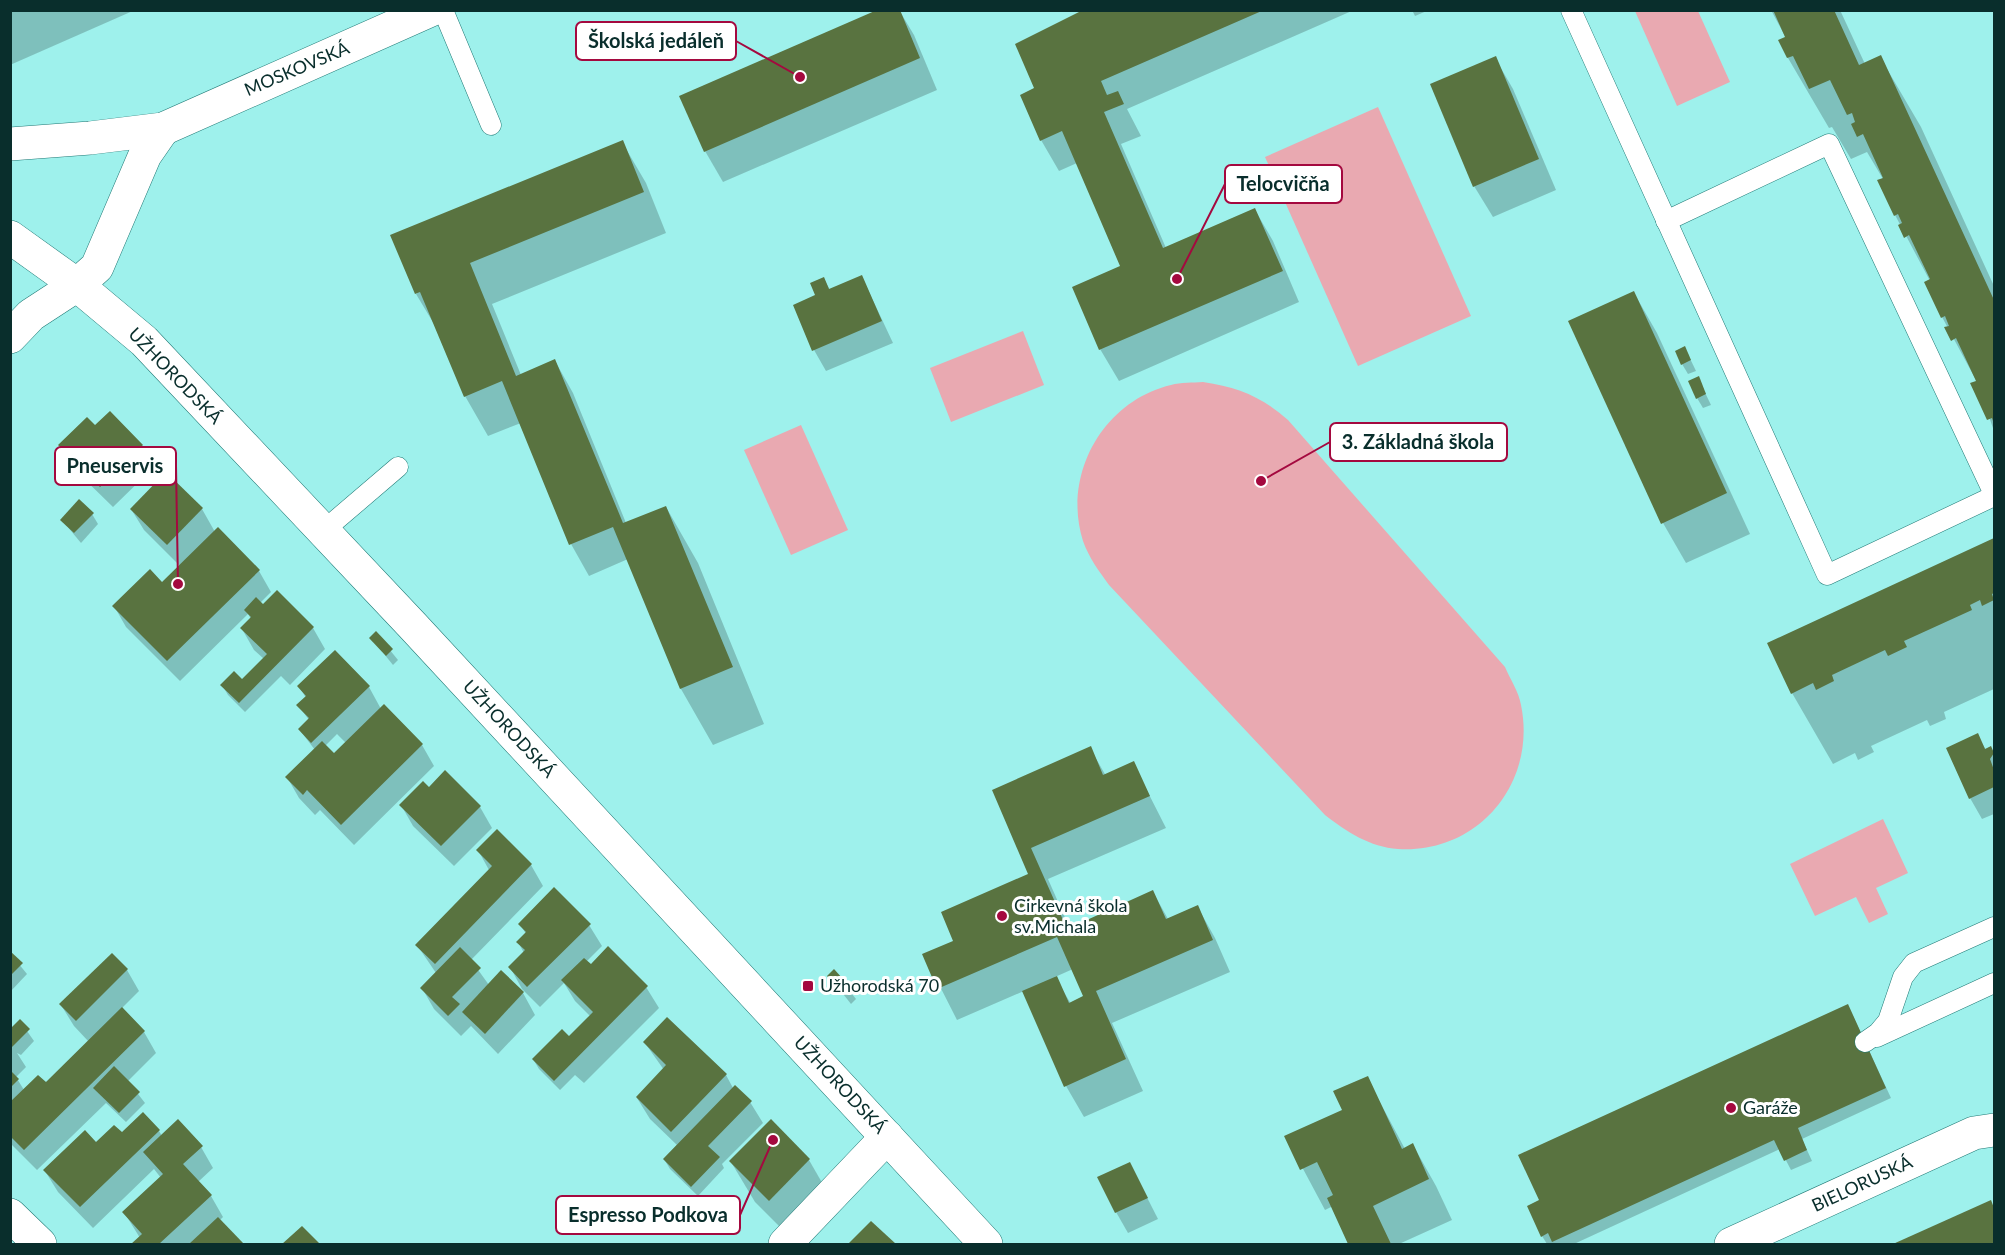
<svg xmlns="http://www.w3.org/2000/svg" width="2005" height="1255" font-family="Lato,sans-serif">
  <style>
    .green { fill: #e9a9b1 }
    .shadow { fill: #0003; fill-rule: evenodd }
    .building { fill: #597340 }
    .lines { fill: none; stroke-linecap: round; stroke-linejoin: round }
    .lane-casing { stroke: #207a76; stroke-width: 21 }
    .street-casing { stroke: #207a76; stroke-width: 34 }
    .lane { stroke: #fff; stroke-width: 20 }
    .street { stroke: #fff; stroke-width: 33 }
    .poi-dot { fill: #a4093f; stroke: #fff; stroke-width: 2 }
    .labels { text-anchor: middle; stroke-width: 6; stroke-linejoin: round; paint-order: stroke }
    .street-label { font-size: 18px; fill: #092e2c; stroke: #fff }
    .poi-label { font-size: 18px; fill: #092e2c; stroke: #fff; text-anchor: start }
    .leader { fill: none; stroke: #a4093f; stroke-width: 2 }
    .callout-dot { fill: #a4093f; stroke: #fff; stroke-width: 2 }
    .callout { fill: #fff; stroke: #a4093f; stroke-width: 2 }
    .callout-label { font-size: 20px; text-anchor: middle; font-weight: bold; fill: #092e2c }
  </style>
  <rect width="100%" height="100%" fill="#9ef1ec"/>
  <g class="green">
    <polygon points="1635,11 1698,11 1730,82 1677,106"/>
    <polygon points="1378,107 1471,316 1358,366 1265,157"/>
    <polygon points="1023,331 1044,385 951,422 930,368"/>
    <path d="M 1203,382 C 1238,387 1262,397 1288,420 L 1505,667 C 1510,679 1519,692 1521,705 C 1537,782 1479,854 1398,849 C 1370,847 1347,832 1325,815 L 1109,585 C 1099,571 1089,558 1083,541 C 1062,475 1103,401 1171,385 C 1181,382 1193,383 1203,382 Z"/>
    <polygon points="801,425 848,530 791,555 744,450"/>
    <polygon points="1883,819 1908,873 1876,888 1888,914 1869,923 1856,897 1815,916 1790,864"/>
  </g>
  <g class="shadow">
    <polygon points="10,10 135,10 10,65"/>
    <polygon points="899,10 914,35 937,90 723,182 705,151"/>
    <polygon points="1087,10 1354,10 1127,109 1141,136 1121,144 1166,248 1255,210 1273,241 1299,302 1119,381 1100,349 1074,288 1122,267 1077,163 1059,171 1041,140 1036,89"/>
    <polygon points="1412,10 1429,10 1415,16"/>
    <polygon points="1771,10 1840,10 1865,64 1880,57 1921,127 1994,286 1994,431 1977,382 1942,317 1930,281 1895,215 1883,179 1867,152 1851,159 1832,127 1829,128 1788,58 1780,41 1786,38"/>
    <polygon points="1495,58 1513,89 1556,190 1493,217 1474,186"/>
    <polygon points="622,142 646,183 666,233 492,304 521,375 555,361 573,393 626,523 666,507 698,563 764,724 713,745 681,689 628,559 589,576 571,544 521,423 488,436 465,396 440,334 416,294"/>
    <polygon points="862,277 893,343 826,371 814,350 817,296 824,279 830,290"/>
    <polygon points="1634,293 1657,333 1750,534 1686,563 1663,523"/>
    <polygon points="1685,348 1696,371 1688,374 1682,364"/>
    <polygon points="1698,378 1711,405 1703,408 1697,398"/>
    <polygon points="110,413 142,446 154,467 113,507 72,467 60,445 95,427"/>
    <polygon points="131,509 202,509 215,532 218,529 259,571 271,592 260,603 313,628 325,649 290,685 281,676 245,712 228,695 222,685 242,681 264,659 254,650 242,629 251,619 248,614 180,681 126,627 114,606 162,584 180,566 144,530"/>
    <polygon points="92,514 98,524 81,543 62,520"/>
    <polygon points="1994,539 1994,689 1944,712 1946,719 1930,726 1927,720 1871,746 1874,752 1858,760 1855,753 1833,764 1792,693 1769,643"/>
    <polygon points="376,633 398,660 393,665 371,638"/>
    <path d="M 335,652 L 369,687 L 381,709 L 422,745 L 434,766 L 354,845 L 320,810 L 315,815 L 299,798 L 287,777 L 315,750 L 299,729 L 309,720 L 298,705 L 306,698 L 299,686 ZM 337,734 L 346,743 L 334,755 L 325,746 Z"/>
    <polygon points="1977,735 1986,750 1991,748 1994,755 1994,814 1982,819 1970,798"/>
    <path d="M 1090,748 L 1106,776 L 1133,763 L 1166,828 L 1048,879 L 1070,929 L 1153,892 L 1168,919 L 1197,906 L 1215,938 L 1230,972 L 1112,1023 L 1143,1091 L 1084,1117 L 1066,1086 L 1024,991 L 957,1020 L 924,955 L 955,941 L 1030,874 L 994,791 ZM 1073,969 L 1085,997 L 1071,1004 L 1055,977 Z"/>
    <polygon points="429,789 480,807 492,828 454,866 413,826 401,805"/>
    <polygon points="497,831 531,865 543,886 471,960 489,985 501,973 523,993 535,1015 498,1054 471,1026 461,1036 434,1009 422,988 436,973 417,945 489,870 478,850"/>
    <polygon points="520,924 589,925 602,946 586,962 591,966 646,987 659,1008 584,1083 575,1075 560,1090 539,1069 533,1059 569,1038 591,1017 575,1001 564,983 540,1007 522,989 510,967 524,953 518,942 526,934"/>
    <polygon points="10,953 27,974 10,992"/>
    <polygon points="112,955 127,970 139,991 121,1009 144,1032 156,1053 128,1081 145,1103 126,1122 106,1103 37,1170 10,1143 10,1031 20,1021 34,1041 21,1055 17,1053 26,1067 16,1077 24,1090 46,1085 89,1042 74,1026 61,1005"/>
    <polygon points="834,971 856,999 851,1004 829,976"/>
    <polygon points="1853,1016 1891,1098 1802,1139 1812,1161 1791,1170 1780,1149 1574,1244 1547,1244 1542,1236"/>
    <polygon points="667,1019 726,1075 733,1088 750,1102 763,1123 722,1164 724,1168 698,1196 670,1169 664,1159 677,1145 650,1119 637,1098 664,1070 645,1043"/>
    <polygon points="1367,1078 1405,1149 1413,1145 1436,1186 1452,1220 1399,1244 1350,1244 1333,1206 1325,1210 1286,1137 1344,1111"/>
    <polygon points="159,1131 162,1136 201,1147 213,1168 198,1182 211,1196 223,1217 219,1221 242,1244 133,1244 140,1238 124,1212 161,1178 154,1169 93,1228 58,1192 45,1171 96,1144 122,1135"/>
    <polygon points="809,1160 832,1200 793,1240 755,1202 731,1162"/>
    <polygon points="1130,1164 1158,1219 1128,1233 1116,1212"/>
    <polygon points="1990,1202 1994,1210 1994,1244 1897,1244"/>
    <polygon points="872,1223 893,1244 850,1244"/>
  </g>
  <g class="building">
    <polygon points="877,10 900,10 920,58 704,152 679,96"/>
    <polygon points="1083,10 1264,10 1101,81 1107,95 1118,91 1124,104 1104,112 1163,248 1255,208 1283,271 1099,350 1072,287 1120,266 1062,131 1040,141 1020,95 1034,88 1015,44"/>
    <polygon points="1773,10 1834,10 1859,65 1881,55 1994,300 1994,424 1992,418 1987,420 1970,383 1976,381 1956,338 1951,341 1944,327 1949,326 1945,316 1941,318 1924,282 1930,279 1909,235 1904,238 1898,225 1902,223 1898,214 1894,216 1877,180 1883,178 1863,134 1857,137 1851,124 1855,122 1852,113 1847,115 1830,80 1809,89 1793,56 1787,58 1778,40 1785,37"/>
    <polygon points="1496,56 1539,159 1473,187 1430,84"/>
    <polygon points="623,140 644,192 470,263 516,376 555,359 623,523 666,506 733,667 680,689 613,527 569,545 502,381 464,397 420,292 415,294 390,235"/>
    <polygon points="862,275 882,321 812,351 793,305 815,295 810,283 824,277 829,289"/>
    <polygon points="1634,291 1727,493 1661,524 1568,321"/>
    <polygon points="1685,346 1691,360 1681,365 1675,351"/>
    <polygon points="1699,376 1706,394 1696,399 1688,381"/>
    <polygon points="110,411 143,445 100,487 58,445 87,417 95,425"/>
    <polygon points="166,472 203,508 167,545 130,509"/>
    <polygon points="79,499 94,513 74,533 60,520"/>
    <polygon points="218,527 260,570 167,661 112,606 150,569 162,582"/>
    <polygon points="1994,538 1994,593 1992,594 1994,600 1982,606 1980,600 1970,605 1972,610 1904,641 1907,647 1888,656 1885,650 1832,675 1834,681 1816,690 1813,683 1791,694 1767,643"/>
    <polygon points="277,590 314,627 239,703 220,685 234,671 242,679 267,654 240,628 251,617 244,610 256,597 263,604"/>
    <polygon points="376,631 393,649 386,656 369,638"/>
    <polygon points="335,650 370,686 311,743 298,729 309,718 296,705 306,696 297,686"/>
    <polygon points="384,704 423,744 341,825 307,790 303,795 285,777 322,741 334,753"/>
    <polygon points="1978,733 1985,749 1991,746 1994,753 1990,759 1994,770 1994,787 1969,799 1946,748"/>
    <polygon points="1091,746 1103,775 1134,761 1150,796 1031,848 1067,929 1153,890 1166,919 1198,905 1213,940 1096,991 1126,1059 1064,1087 1022,991 1057,976 1069,1003 1083,996 1057,937 937,989 922,954 953,941 941,912 1028,874 992,790"/>
    <polygon points="445,770 481,806 441,846 399,805 423,781 429,787"/>
    <polygon points="497,829 532,864 435,964 415,945 492,866 476,850"/>
    <polygon points="554,887 591,924 527,987 508,967 525,950 516,942 526,932 518,924"/>
    <polygon points="608,946 648,986 554,1081 532,1059 562,1029 569,1036 593,1012 561,980 584,958 591,964"/>
    <polygon points="460,947 481,968 452,997 460,1004 448,1016 420,988"/>
    <polygon points="10,951 23,963 10,976"/>
    <polygon points="112,953 128,969 76,1021 59,1004"/>
    <polygon points="834,969 851,988 844,995 827,976"/>
    <polygon points="501,970 524,992 485,1034 462,1012"/>
    <polygon points="1848,1004 1886,1088 1798,1128 1807,1150 1784,1161 1774,1140 1552,1242 1548,1233 1541,1237 1527,1206 1539,1200 1518,1155"/>
    <polygon points="122,1007 145,1031 24,1150 10,1136 10,1102 38,1075 46,1082"/>
    <polygon points="667,1017 727,1074 671,1132 636,1097 666,1065 643,1042"/>
    <polygon points="20,1019 30,1029 10,1049 10,1029"/>
    <polygon points="114,1066 140,1092 119,1113 93,1088"/>
    <polygon points="10,1070 19,1079 10,1088"/>
    <polygon points="1368,1076 1402,1149 1413,1143 1429,1179 1373,1206 1391,1244 1348,1244 1327,1198 1333,1195 1317,1162 1300,1170 1284,1136 1342,1110 1333,1091"/>
    <polygon points="735,1085 752,1101 708,1146 720,1157 691,1187 663,1159"/>
    <polygon points="143,1112 160,1130 80,1207 43,1170 85,1130 96,1142 114,1125 122,1132"/>
    <polygon points="178,1119 203,1146 183,1164 212,1195 159,1244 131,1244 142,1234 122,1212 163,1174 143,1152"/>
    <polygon points="771,1119 810,1159 769,1201 729,1161"/>
    <polygon points="1130,1162 1148,1198 1115,1213 1097,1177"/>
    <polygon points="1991,1200 1994,1208 1994,1244 1893,1244"/>
    <polygon points="218,1217 244,1244 189,1244"/>
    <polygon points="871,1221 896,1244 848,1244"/>
    <polygon points="302,1226 320,1244 282,1244"/>
  </g>
  <g class="lines">
    <g class="lane-casing">
      <g id="lane">
        <polyline points="443,10 491,125"/>
        <polyline points="1571,10 1827,575 1994,496"/>
        <polyline points="1666,221 1829,144 1994,494"/>
        <polyline points="322,532 398,467"/>
        <polyline points="1877,1037 1994,983"/>
        <polyline points="1865,1042 1878,1033 1888,1021 1903,977 1914,963 1994,927"/>
      </g>
    </g>
    <g class="street-casing">
      <g id="street">
        <polyline points="10,144 90,138 163,129 431,10"/>
        <polyline points="10,237 77,285 144,341 412,625 986,1244"/>
        <polyline points="10,337 31,315 77,285 97,267 145,155 163,129"/>
        <polyline points="10,1215 40,1244"/>
        <polyline points="785,1244 887,1137"/>
        <polyline points="1731,1244 1974,1133 1994,1130"/>
      </g>
    </g>
    <use href="#lane" class="lane"/>
    <use href="#street" class="street"/>
  </g>
  <g class="poi-dot">
    <circle cx="1002" cy="916" r="6"/>
    <rect x="802" y="980" width="12" height="12" rx="3"/>
    <circle cx="1731" cy="1108" r="6"/>
  </g>
  <g class="labels">
    <g class="street-label">
      <text transform="translate(297 69) rotate(-23)" y="6">MOSKOVSKÁ</text>
      <text transform="translate(175 376) rotate(46)" y="6">UŽHORODSKÁ</text>
      <text transform="translate(509 729) rotate(47)" y="6">UŽHORODSKÁ</text>
      <text transform="translate(840 1085) rotate(47)" y="6">UŽHORODSKÁ</text>
      <text transform="translate(1862 1184) rotate(-25)" y="6">BIELORUSKÁ</text>
    </g>
    <g class="poi-label">
      <text x="1014" y="912">Cirkevná škola<tspan x="1014" dy="21">sv.Michala</tspan></text>
      <text x="820" y="992">Užhorodská 70</text>
      <text x="1743" y="1114">Garáže</text>
    </g>
  </g>
  <path class="leader" d="M800 77L736 41M1177 279L1225 184M1261 481L1330 442M178 584L176 466M773 1140L740 1215"/>
  <g class="callout-dot">
    <circle cx="800" cy="77" r="6"/>
    <circle cx="1177" cy="279" r="6"/>
    <circle cx="1261" cy="481" r="6"/>
    <circle cx="178" cy="584" r="6"/>
    <circle cx="773" cy="1140" r="6"/>
  </g>
  <g class="callout">
    <rect x="576" y="22" width="160" height="38" rx="6"/>
    <rect x="1225" y="165" width="117" height="38" rx="6"/>
    <rect x="1330" y="423" width="177" height="38" rx="6"/>
    <rect x="55" y="447" width="121" height="38" rx="6"/>
    <rect x="556" y="1196" width="184" height="38" rx="6"/>
  </g>
  <g class="callout-label">
    <text x="656" y="48">Školská jedáleň</text>
    <text x="1283" y="191">Telocvičňa</text>
    <text x="1418" y="449">3. Základná škola</text>
    <text x="115" y="473">Pneuservis</text>
    <text x="648" y="1222">Espresso Podkova</text>
  </g>
  <rect width="2005" height="1255" fill="none" stroke="#092e2c" stroke-width="24"/>
</svg>
